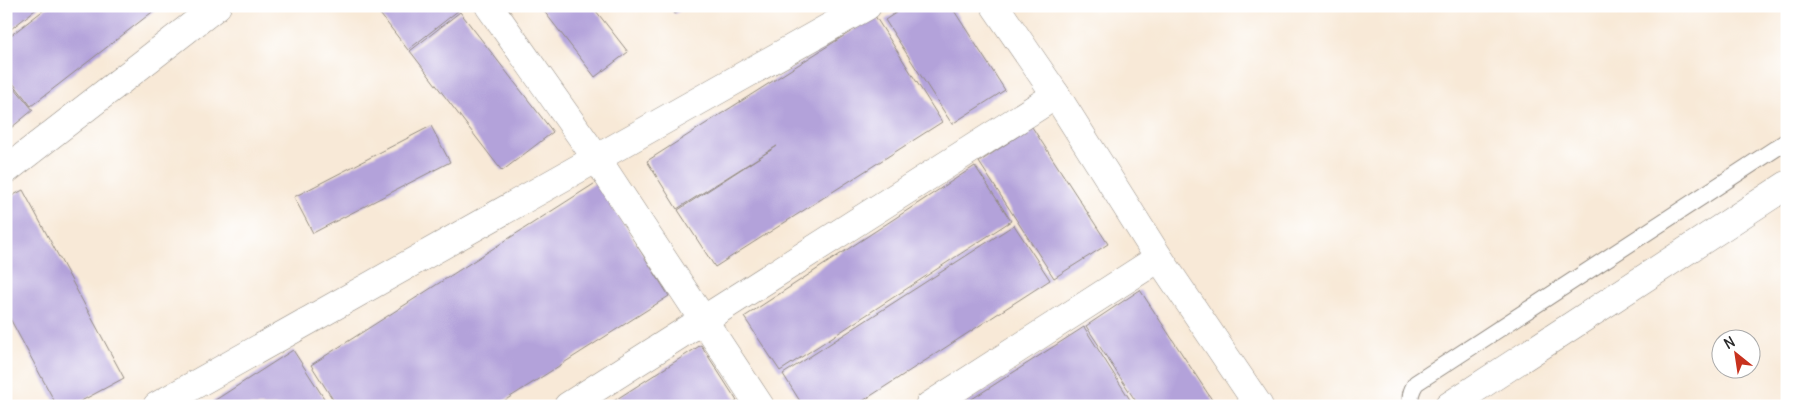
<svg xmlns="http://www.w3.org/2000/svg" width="1793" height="412" font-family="Delius,sans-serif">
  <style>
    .building { fill: #b3a2da }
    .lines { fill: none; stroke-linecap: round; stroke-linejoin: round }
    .lane-casing { stroke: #928a81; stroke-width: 18 }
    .street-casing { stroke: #928a81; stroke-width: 29 }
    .lane { stroke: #fff; stroke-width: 16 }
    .street { stroke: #fff; stroke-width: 28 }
  </style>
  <rect width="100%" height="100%" fill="#fff"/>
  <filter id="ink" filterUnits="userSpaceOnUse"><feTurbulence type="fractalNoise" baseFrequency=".02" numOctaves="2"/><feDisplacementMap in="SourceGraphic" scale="10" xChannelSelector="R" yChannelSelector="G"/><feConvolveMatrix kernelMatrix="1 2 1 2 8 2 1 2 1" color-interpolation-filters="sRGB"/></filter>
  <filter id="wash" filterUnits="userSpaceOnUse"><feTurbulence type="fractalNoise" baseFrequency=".0096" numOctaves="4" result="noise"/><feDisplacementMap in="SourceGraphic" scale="20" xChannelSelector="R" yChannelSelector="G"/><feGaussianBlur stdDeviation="1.12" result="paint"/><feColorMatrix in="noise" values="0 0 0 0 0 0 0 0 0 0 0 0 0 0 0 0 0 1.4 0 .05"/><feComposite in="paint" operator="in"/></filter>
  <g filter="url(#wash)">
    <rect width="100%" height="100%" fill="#f8e9d7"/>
    <g id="blocks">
      <g class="building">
        <polygon points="6,6 40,6 6,33"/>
        <polygon points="49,6 160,6 31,106 6,74 6,39"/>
        <polygon points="374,6 456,6 459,10 408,50"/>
        <polygon points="540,6 602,6 596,11 628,52 595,77"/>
        <polygon points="669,6 686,6 675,14"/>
        <polygon points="906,6 951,6 1005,90 952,124 885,20"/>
        <polygon points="460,12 553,132 502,171 410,51"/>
        <polygon points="875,16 942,122 715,267 678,210 777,146 677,209 647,161"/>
        <polygon points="6,77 33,110 6,132"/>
        <polygon points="431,126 450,162 313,233 294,197"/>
        <polygon points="1032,127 1108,244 1054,278 979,162"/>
        <polygon points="975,166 1011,221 780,371 744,317"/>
        <polygon points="597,182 669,296 496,406 337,406 311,365"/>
        <polygon points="23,190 124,378 72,406 57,406 6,311 6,199"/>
        <polygon points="1014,225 1050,280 855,406 803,406 783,374"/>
        <polygon points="1140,290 1216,406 1139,406 1086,326"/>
        <polygon points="1084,327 1134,406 961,406"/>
        <polygon points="701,345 737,401 730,406 606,406"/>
        <polygon points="293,350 329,406 206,406"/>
      </g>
    </g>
  </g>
  <g filter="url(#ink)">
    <use href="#blocks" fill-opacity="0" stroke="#928a81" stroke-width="1"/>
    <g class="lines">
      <g class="lane-casing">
        <path id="lane" d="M 1412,406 C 1409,397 1411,391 1416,383 L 1787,141"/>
      </g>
      <g class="street-casing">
        <g id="street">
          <polyline points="489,6 597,159 760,406"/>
          <polyline points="995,6 1056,95 1159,258 1259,406"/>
          <polyline points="6,170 217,6"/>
          <polyline points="157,406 867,6"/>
          <polyline points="568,406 1056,95"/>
          <polyline points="929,406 1159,258"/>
          <polyline points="1449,406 1787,185"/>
        </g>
      </g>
      <use href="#lane" class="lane"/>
      <use href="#street" class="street"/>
    </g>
  </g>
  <rect width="1793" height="412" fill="none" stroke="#fff" stroke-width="25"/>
  <g transform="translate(1736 354) rotate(330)"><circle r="24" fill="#ffffff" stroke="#aaaaaa"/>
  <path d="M0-4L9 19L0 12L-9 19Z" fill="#c8321e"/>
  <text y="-8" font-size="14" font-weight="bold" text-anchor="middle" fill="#2b2b2b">N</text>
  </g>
</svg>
